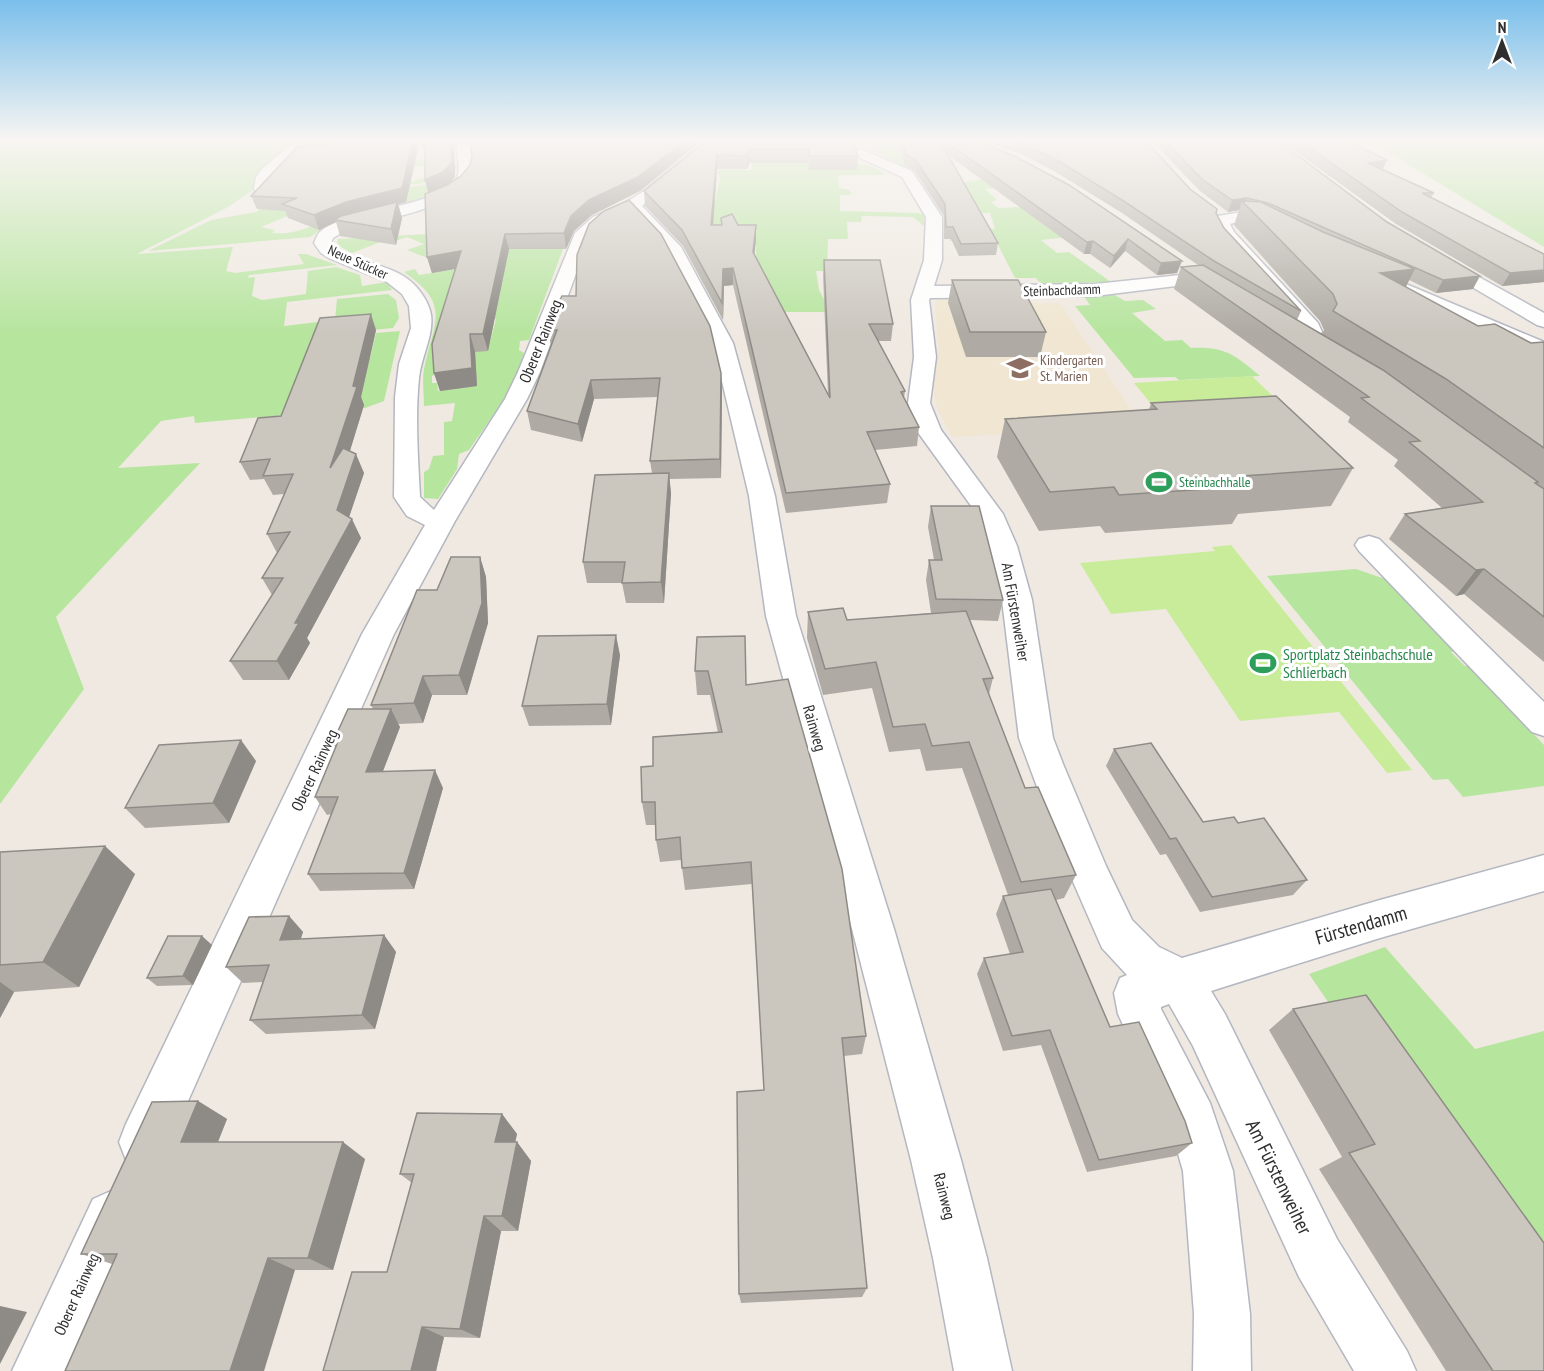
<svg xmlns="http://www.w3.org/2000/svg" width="1544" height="1371" font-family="'PT Sans Narrow',sans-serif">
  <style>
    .education { fill: #f0e6d1 }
    .green { fill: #b6e59e; fill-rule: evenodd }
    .pitch { fill: #c9ec9a }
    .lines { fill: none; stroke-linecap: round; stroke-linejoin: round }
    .stream { fill: #75cff0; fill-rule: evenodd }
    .minor-casing { stroke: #b4b7c1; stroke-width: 3 }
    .minor { fill: #fff; fill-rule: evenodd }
    .wall { fill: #afaba4 }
    .shaded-wall { fill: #8e8b86 }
    .building { fill: #cbc7bf; stroke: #8e8b86; stroke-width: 1.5 }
    .labels { text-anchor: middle; stroke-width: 6; stroke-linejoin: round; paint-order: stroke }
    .far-street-label { font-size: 14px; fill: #2e2e2e; stroke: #fff }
    .far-education-label { font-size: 14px; fill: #785e54; stroke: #fff; text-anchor: start }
    .far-leisure-label { font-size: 14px; fill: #27864d; stroke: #fff; text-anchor: start }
    .street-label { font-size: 16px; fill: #2e2e2e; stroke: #fff }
    .leisure-label { font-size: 16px; fill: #27864d; stroke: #fff; text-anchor: start }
    .near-street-label { font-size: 20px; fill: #2e2e2e; stroke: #fff }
  </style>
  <rect width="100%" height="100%" fill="#efe9e1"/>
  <polygon class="education" points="961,297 1026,303 1060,303 1142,426 952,437 937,408 932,384 939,352 935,302 940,298"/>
  <g class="green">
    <polygon points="0,141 299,141 264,170 253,190 228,207 137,254 233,247 226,271 235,273 304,264 298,254 306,254 337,265 249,275 248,278 255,277 252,296 262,300 306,294 308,271 336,267 360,275 362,286 387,282 392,290 287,302 284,326 335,320 337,299 388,294 396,300 399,318 393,328 312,336 302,364 370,358 376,333 400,331 384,401 365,408 195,423 194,416 161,421 118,468 200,463 56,617 84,689 0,804"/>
    <path d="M 307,141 L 452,141 L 455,146 L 455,153 L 445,148 L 411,148 L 403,160 L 439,161 L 443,149 L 448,155 L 454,155 L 453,163 L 457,165 L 456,170 L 424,166 L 400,167 L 393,181 L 416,181 L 415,179 L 431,178 L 435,168 L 455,173 L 451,180 L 407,185 L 378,185 L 335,200 L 365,208 L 406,192 L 386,187 L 410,187 L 448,182 C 436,201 365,214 342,222 L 351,218 L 355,213 L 338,208 L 324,212 L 304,209 L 261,227 L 275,230 L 272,233 C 297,236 318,223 341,213 L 347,214 L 346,217 L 339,218 L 310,237 L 148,251 L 211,220 L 256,212 L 270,203 L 296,203 L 314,188 L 271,188 L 268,176 C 281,161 298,148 318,155 L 315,158 L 302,158 L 295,166 L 347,165 L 355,158 L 362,158 L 365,153 L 358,152 L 358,150 L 294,152 Z"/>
    <polygon points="894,141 922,141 960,183 991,178 1007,187 985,189 997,200 991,202 998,208 1041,206 1076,236 1041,240 1057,253 1069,252 1111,282 1041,284 1036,278 1015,278 997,243 950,241 948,227 995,229 990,213 954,213 960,207 977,205 969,198 868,148 897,143"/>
    <polygon points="1370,141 1544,141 1544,247 1378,146"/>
    <polygon points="753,161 808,163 809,170 855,170 855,165 868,165 883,172 883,175 838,175 839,188 850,190 851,195 840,195 840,211 917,213 924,214 924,226 913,217 862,216 861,222 847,222 848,239 828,239 827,271 816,271 819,290 831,312 778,312 756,270 756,239 711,239 712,215 720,180 718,170 751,170"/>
    <path d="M 501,230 L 563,249 L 529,340 L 520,341 L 519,350 L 524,353 C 515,389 490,419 469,450 L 459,454 L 457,469 L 438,499 L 424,498 L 424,472 L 429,469 L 433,456 L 444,455 L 444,422 L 452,421 L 455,403 L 424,406 C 424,394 422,381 424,369 C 433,322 453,306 404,272 L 415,269 L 419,275 L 456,269 L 407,250 L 424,244 L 407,237 L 398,240 L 391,238 L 352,253 L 337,245 L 338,239 ZM 496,319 L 489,346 L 464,348 L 451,321 ZM 438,374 L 476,386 L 438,391 L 437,383 L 432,383 L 432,376 Z"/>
    <path d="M 1113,294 L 1125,301 L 1143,300 L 1156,309 L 1132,313 L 1165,341 L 1182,340 L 1191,348 C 1225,346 1235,355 1260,376 L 1179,380 L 1175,377 L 1134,378 L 1075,306 L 1090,305 L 1083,295 Z"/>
    <polygon points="1356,569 1388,580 1456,651 1451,652 1465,666 1470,666 1544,745 1544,786 1463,797 1448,779 1433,780 1267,576"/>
    <polygon points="1385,947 1475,1049 1544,1031 1544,1319 1309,974"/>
  </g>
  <g class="pitch">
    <polygon points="1252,376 1291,414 1166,422 1134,383"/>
    <polygon points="1231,545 1412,770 1387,773 1339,712 1240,721 1166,609 1111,614 1080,563 1215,551 1212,547"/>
  </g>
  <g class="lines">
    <polygon class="stream" points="839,141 845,141 860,149 856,150"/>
    <g class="minor-casing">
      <g id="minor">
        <polygon points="295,141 309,141 272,175 266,192 256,192 254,189 256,177 262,169"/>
        <path d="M 456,141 L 470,141 C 470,151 475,169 471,178 C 457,209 376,220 346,230 L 333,238 L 331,243 C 351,263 386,262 409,280 C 419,288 429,302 431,315 C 434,335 421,357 419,378 C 415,417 418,457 420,497 L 434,510 L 505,399 L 518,372 L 575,233 L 593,217 L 623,204 L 641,193 L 705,141 L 720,141 L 642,206 L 681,247 L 733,343 L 775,496 L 796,616 L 894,929 L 961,1160 L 987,1258 L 1012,1371 L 954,1371 L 933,1258 L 911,1160 L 852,929 L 766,616 L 749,496 L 713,343 L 664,249 L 631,212 L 605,224 L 589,238 L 540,372 L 527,399 L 455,521 L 394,634 L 162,1160 L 144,1167 L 126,1160 L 119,1142 L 126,1124 L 362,634 L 425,525 L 407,516 L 394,497 L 395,397 L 399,364 L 411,328 L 409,306 L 402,294 L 387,282 L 329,258 L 321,253 L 314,243 C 316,239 317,234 321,231 C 347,209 443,207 457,178 C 461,169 457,151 456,141 Z"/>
        <polygon points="861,149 912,171 942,217 942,260 934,286 1095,284 1200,273 1206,274 1209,278 1206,282 1200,283 1095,296 930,298 929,300 936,357 930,403 941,430 1003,514 1017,546 1032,600 1053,738 1063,764 1106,866 1132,920 1159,947 1182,958 1380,900 1544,855 1544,891 1380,938 1211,991 1225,1014 1337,1239 1407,1351 1416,1371 1354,1371 1299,1277 1193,1046 1169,1004 1161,1007 1161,1009 1210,1103 1233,1171 1250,1314 1251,1371 1193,1371 1194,1314 1183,1171 1170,1126 1118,1014 1114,993 1120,978 1127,975 1102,948 1067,868 1019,738 1002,600 989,546 977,514 917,431 908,403 914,357 911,300 924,260 926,217 902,177 856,156 854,153 856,150"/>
        <path d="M 1242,212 L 1263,217 L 1287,232 L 1279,237 C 1261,232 1250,218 1230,224 L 1234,232 L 1318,323 L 1322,332 L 1309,343 L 1295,343 L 1292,339 L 1301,330 L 1299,325 L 1219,234 L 1214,224 L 1218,216 Z"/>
        <polygon points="1437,254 1544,313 1544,327 1537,325 1431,263 1428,259 1431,255"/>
        <polygon points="1394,279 1544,342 1544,356 1387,289 1385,285 1387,281"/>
        <polygon points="1369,536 1379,539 1544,702 1544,736 1532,732 1359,551 1355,545 1359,539"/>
        <polygon points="111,1191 129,1199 137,1217 70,1371 12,1371 93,1199"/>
      </g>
    </g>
    <use href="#minor" class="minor"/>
  </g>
  <g class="wall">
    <polygon points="421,141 454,141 455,177 448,185 640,191 592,215 574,231 566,249 509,249 488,351 475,352 477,386 440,391 434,373 456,269 432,273 427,257 428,193 425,180 425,150 423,149"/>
    <polygon points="706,141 853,141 858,156 857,170 809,170 808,163 749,163 747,169 717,169 713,225 721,225 721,218 738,225 756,240 754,255 828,394 823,276 824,260 893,324 891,341 878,341 905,391 904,398 919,427 917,446 875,450 890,484 887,503 786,513 733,285 724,286 723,320 683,246 645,206 644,191"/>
    <polygon points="898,141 1146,141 1190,189 1216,213 1224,228 1301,311 1297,320 1322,334 1324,330 1320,321 1234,225 1239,210 1228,212 1200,191 1152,141 1278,141 1473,289 1436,293 1409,280 1406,287 1478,326 1531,343 1544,342 1544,662 1464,594 1456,596 1389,539 1405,514 1442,508 1394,466 1398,460 1348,422 1350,417 1174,289 1181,267 1198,265 1122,213 1054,171 1021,154 988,143 980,142 1016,157 1177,273 1157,275 1125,251 1110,268 1090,254 1084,254 948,155 998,243 996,255 959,256 951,239 944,239 944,216 914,170 905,165"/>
    <polygon points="1281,141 1349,141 1387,160 1383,169 1434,193 1431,198 1544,254 1544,282 1502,286 1396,224"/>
    <polygon points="418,149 406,202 398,204 402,218 396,245 340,236 336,222 319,230 288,218 285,211 257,209 251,196"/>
    <polygon points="952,280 1046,332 1040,357 966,357 948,303"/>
    <polygon points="558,303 721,373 722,391 721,478 669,479 671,493 664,603 626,603 622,583 587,583 583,562 652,473 650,461 658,397 594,399 582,442 531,430 527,411 551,346 548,331"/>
    <polygon points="376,330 361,397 364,405 350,451 364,473 349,517 361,538 307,638 310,643 289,680 243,680 230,661 272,595 262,578 277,553 267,534 284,494 273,495 264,479 250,480 240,462 281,416"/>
    <polygon points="1151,403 1353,468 1331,506 1238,514 1232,524 1105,533 1100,526 1039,531 997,457 1005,419 1149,410"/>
    <polygon points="931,506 1003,600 998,621 970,620 993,678 989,694 1025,788 1076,875 1064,898 1056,900 1110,1027 1192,1143 1176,1156 1087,1172 1041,1045 1003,1051 977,974 984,958 1010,954 996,914 1003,896 1008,895 962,768 926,771 920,749 889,752 872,688 823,695 807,638 808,612 847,620 931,613 926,580 929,560 934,560 928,527"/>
    <polygon points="480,557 486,577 488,623 467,695 432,695 423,723 398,724 400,727 383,771 443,788 414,889 320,891 308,874 331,814 327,815 315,797 335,749 332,744 373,709 371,705 437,590"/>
    <polygon points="697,637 746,685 866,1036 862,1054 844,1056 867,1288 862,1297 741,1303 739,1294 764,1090 752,884 685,890 681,860 660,862 656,840 656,825 646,825 642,802 653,766 718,733 710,695 697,695 695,671"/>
    <polygon points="620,655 611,725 529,726 522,706"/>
    <polygon points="1114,749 1203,822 1238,823 1307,880 1293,895 1200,912 1166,854 1160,855 1106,766"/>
    <polygon points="256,761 229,823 145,828 125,808"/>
    <polygon points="0,852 135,874 79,987 14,992 0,1018"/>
    <polygon points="289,916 303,932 301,939 384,935 396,952 375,1029 266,1034 250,1020 263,982 243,983 226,967"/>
    <polygon points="212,945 193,985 157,986 147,978"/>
    <polygon points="1293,1009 1544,1371 1446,1371 1319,1169 1342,1157 1269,1030"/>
    <polygon points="198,1101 227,1119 218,1142 365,1159 333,1270 295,1270 112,1264 81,1254"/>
    <polygon points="502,1114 517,1134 515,1142 517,1142 531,1161 518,1231 501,1231 480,1338 444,1337 436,1371 323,1371 387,1272 412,1183 400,1174"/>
  </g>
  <g class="shaded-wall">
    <polygon points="413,141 415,141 418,149 406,202 398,204 402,218 396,245 391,229 335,220 336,222 319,230 314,215"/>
    <polygon points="451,141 454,141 455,177 447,186 429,195 425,180"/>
    <polygon points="684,141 701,141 640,191 592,215 574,231 566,249 564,233 571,216 589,200"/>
    <polygon points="748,149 749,163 747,169 747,156"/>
    <polygon points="717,155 717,169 712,240 711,225"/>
    <polygon points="1387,160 1382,170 1368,163"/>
    <polygon points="1247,198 1245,204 1242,201 1239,210 1228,212 1232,200"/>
    <polygon points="756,225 756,240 753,268 753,252"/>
    <polygon points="505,234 509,249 488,351 483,334"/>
    <polygon points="1128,239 1125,251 1110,268 1114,256"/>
    <polygon points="1093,241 1090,254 1084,254 1087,242"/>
    <polygon points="461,251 465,267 432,273 427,257"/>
    <polygon points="1182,261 1177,273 1157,275 1161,263"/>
    <polygon points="733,268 733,285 724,286 723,320 723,269"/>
    <polygon points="1415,269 1401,296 1380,273"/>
    <polygon points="1544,270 1544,282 1502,286 1510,273"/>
    <polygon points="1480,276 1473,289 1436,293 1443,280"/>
    <polygon points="371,314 376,330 361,397 364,405 339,486 330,468 353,386"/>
    <polygon points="470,334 475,352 477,386 440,391 434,373"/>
    <polygon points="721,373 722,391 721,478 720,459"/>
    <polygon points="591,380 594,399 582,442 578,424"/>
    <polygon points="356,454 364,473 345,529 337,510"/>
    <polygon points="669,473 671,493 664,603 661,582"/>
    <polygon points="352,519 361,538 307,638 310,643 289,680 277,661 295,623"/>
    <polygon points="480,557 486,577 488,623 467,695 459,675"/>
    <polygon points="1484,569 1464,594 1456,596 1476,570"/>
    <polygon points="616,635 620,655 611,725 607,704"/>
    <polygon points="423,676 432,695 423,723 414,703"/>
    <polygon points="391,709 400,727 376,789 366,772"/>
    <polygon points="241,740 256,761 229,823 213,803"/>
    <polygon points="435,770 443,788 414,889 404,873"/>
    <polygon points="105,846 135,874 79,987 43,962"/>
    <polygon points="289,916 303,932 294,956 280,940"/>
    <polygon points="384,935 396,952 375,1029 362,1015"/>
    <polygon points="202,936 212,945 193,985 183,976"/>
    <polygon points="0,982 14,992 0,1018"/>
    <polygon points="198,1101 227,1119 211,1159 181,1142"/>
    <polygon points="502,1114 517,1134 511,1161 495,1142"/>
    <polygon points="343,1142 365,1159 333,1270 308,1258"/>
    <polygon points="517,1142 531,1161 518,1231 502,1216"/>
    <polygon points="484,1216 501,1231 480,1338 460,1329"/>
    <polygon points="268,1258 295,1270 264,1371 230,1371"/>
    <polygon points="0,1306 27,1312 0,1364"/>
    <polygon points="422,1327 444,1337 436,1371 411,1371"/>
  </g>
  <g class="building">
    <polygon points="330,141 413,141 402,188 346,202 314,215 282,204 297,198 251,196 298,146 327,145"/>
    <polygon points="425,141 451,141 452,163 443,172 425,180"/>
    <polygon points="470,141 684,141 638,177 589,200 571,216 564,233 505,234 483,334 470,334 472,368 434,373 432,344 461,251 427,257 425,194 447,185 461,176 470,165 472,156"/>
    <polygon points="706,141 853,141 858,156 809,156 809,149 748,149 747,156 717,155 711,225 722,225 721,218 732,214 738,225 756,225 753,252 830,398 824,260 880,260 893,324 869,324 905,391 901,392 919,427 867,432 890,484 786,493 733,268 723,269 722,303 682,230 644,191"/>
    <polygon points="902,141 940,141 998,243 961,244 953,227 946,227 945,204 915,159 906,155"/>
    <polygon points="945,141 979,141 1016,157 1069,185 1182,261 1161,263 1128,239 1114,256 1093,241 1087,242"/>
    <polygon points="1015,141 1146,141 1190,189 1217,209 1216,213 1224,228 1301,311 1214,261 1125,202 1057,160 1023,144"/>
    <polygon points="1165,141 1278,141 1387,222 1480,276 1443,280 1268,203 1247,198 1232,200 1203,180"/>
    <polygon points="1300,141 1349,141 1387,160 1368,163 1434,193 1422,193 1544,254 1544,270 1510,273 1402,212"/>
    <polygon points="629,200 661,234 710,326 721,373 720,459 650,461 660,378 591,380 578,424 527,411 557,330 548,331 558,303 562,296 576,296 577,255 589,224 604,211"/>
    <polygon points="1242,201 1261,202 1323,232 1415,269 1380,273 1478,326 1495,324 1531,343 1544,342 1544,448 1446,379 1333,311 1337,304 1333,294"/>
    <polygon points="397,202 391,229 335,220 341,216"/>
    <polygon points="1203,265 1383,370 1538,482 1535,483 1544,489 1544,617 1484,569 1476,570 1405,514 1483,502 1409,442 1420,441 1361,398 1369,397 1181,267"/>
    <polygon points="952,280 1018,280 1046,332 970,332"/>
    <polygon points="371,314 353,386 357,387 330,468 343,448 356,454 337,510 352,519 295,623 299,623 277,661 230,661 283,578 262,578 290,532 267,534 293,474 263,476 270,459 240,462 258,418 281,416 320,318"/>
    <polygon points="1276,396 1353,468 1243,476 1251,486 1119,495 1114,487 1050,492 1005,419 1157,409 1151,403"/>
    <polygon points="669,473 661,582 622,583 625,562 583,562 595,475"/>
    <polygon points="931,506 979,506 1003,600 936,599 929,560 942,560"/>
    <polygon points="451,557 480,557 482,603 459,675 423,676 414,703 371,705 417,590 437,590"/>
    <polygon points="843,608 847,620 966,611 993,678 983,679 1025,788 1038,787 1076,875 1021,882 969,742 932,746 925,724 893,727 876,662 825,669 808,612"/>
    <polygon points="616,635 607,704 522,706 538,636"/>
    <polygon points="745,636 746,685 788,679 842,869 866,1036 842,1038 867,1288 739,1294 737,1092 764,1090 751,862 682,868 680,837 656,840 655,802 642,802 641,767 653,766 653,737 722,732 708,671 695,671 697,637"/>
    <polygon points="348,709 391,709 366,772 435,770 404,873 308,874 338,797 315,797 337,744 332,744"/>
    <polygon points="241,740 213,803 125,808 159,745"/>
    <polygon points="1151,743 1203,822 1234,817 1238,823 1264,818 1307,880 1212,897 1176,838 1170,839 1114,749"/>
    <polygon points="105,846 43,962 0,965 0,852"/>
    <polygon points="1051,889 1110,1027 1139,1022 1185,1121 1192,1143 1099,1160 1050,1030 1012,1036 984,958 1023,952 1003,896"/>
    <polygon points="289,916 280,940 384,935 362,1015 250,1020 269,965 226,967 249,917"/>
    <polygon points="168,936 202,936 183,976 147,978"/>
    <polygon points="1366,995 1544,1243 1544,1371 1493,1371 1349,1153 1375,1144 1293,1009"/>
    <polygon points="198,1101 181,1142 343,1142 308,1258 268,1258 230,1371 65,1371 117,1254 81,1254 152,1102"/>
    <polygon points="417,1113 502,1114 495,1142 517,1142 502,1216 484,1216 460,1329 422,1327 411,1371 323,1371 352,1272 387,1272 414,1174 400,1174"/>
  </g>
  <linearGradient id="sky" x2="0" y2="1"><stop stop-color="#7abfeb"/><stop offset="0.42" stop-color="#f8f5f2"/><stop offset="1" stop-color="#f8f5f2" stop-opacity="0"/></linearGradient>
  <rect width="1544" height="333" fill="url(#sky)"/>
  <defs>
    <g id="school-bare" transform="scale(2.07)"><path d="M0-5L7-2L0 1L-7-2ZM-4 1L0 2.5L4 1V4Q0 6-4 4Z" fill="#8d6e63" stroke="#fff" stroke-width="2.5" paint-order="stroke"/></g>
    <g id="stadium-bare" transform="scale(2.07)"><path d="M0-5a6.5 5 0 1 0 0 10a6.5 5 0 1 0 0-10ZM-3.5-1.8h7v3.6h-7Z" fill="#2e9e5b" stroke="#fff" stroke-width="2.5" paint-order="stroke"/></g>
  </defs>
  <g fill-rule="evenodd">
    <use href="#school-bare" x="1020" y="368"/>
    <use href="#stadium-bare" x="1159" y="482"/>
    <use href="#stadium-bare" x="1263" y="663"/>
  </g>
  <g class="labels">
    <g class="far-street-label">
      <text transform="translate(358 262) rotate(24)" y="5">Neue Stücker</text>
      <text transform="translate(1062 290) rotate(-2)" y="5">Steinbachdamm</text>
    </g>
    <g class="far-education-label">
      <text x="1040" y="365">Kindergarten<tspan x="1040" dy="16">St. Marien</tspan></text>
    </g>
    <g class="far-leisure-label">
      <text x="1179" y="487">Steinbachhalle</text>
    </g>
    <g class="street-label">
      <text transform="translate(540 341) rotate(-68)" y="6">Oberer Rainweg</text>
      <text transform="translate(1016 612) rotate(80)" y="6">Am Fürstenweiher</text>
      <text transform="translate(815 728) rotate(74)" y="6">Rainweg</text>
      <text transform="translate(314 770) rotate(-65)" y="6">Oberer Rainweg</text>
      <text transform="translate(945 1196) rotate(76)" y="6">Rainweg</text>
      <text transform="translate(76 1294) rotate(-66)" y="6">Oberer Rainweg</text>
    </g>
    <g class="leisure-label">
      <text x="1283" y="660">Sportplatz Steinbachschule<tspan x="1283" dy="18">Schlierbach</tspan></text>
    </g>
    <g class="near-street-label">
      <text transform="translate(1361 925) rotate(-16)" y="7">Fürstendamm</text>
      <text transform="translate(1279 1177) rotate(64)" y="7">Am Fürstenweiher</text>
    </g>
  </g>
  <g transform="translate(1502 42)" stroke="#ffffff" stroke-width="4.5" paint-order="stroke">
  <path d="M0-4.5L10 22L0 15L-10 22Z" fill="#2e2e2e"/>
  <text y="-9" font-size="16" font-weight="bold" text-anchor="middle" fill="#2e2e2e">N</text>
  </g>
</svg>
